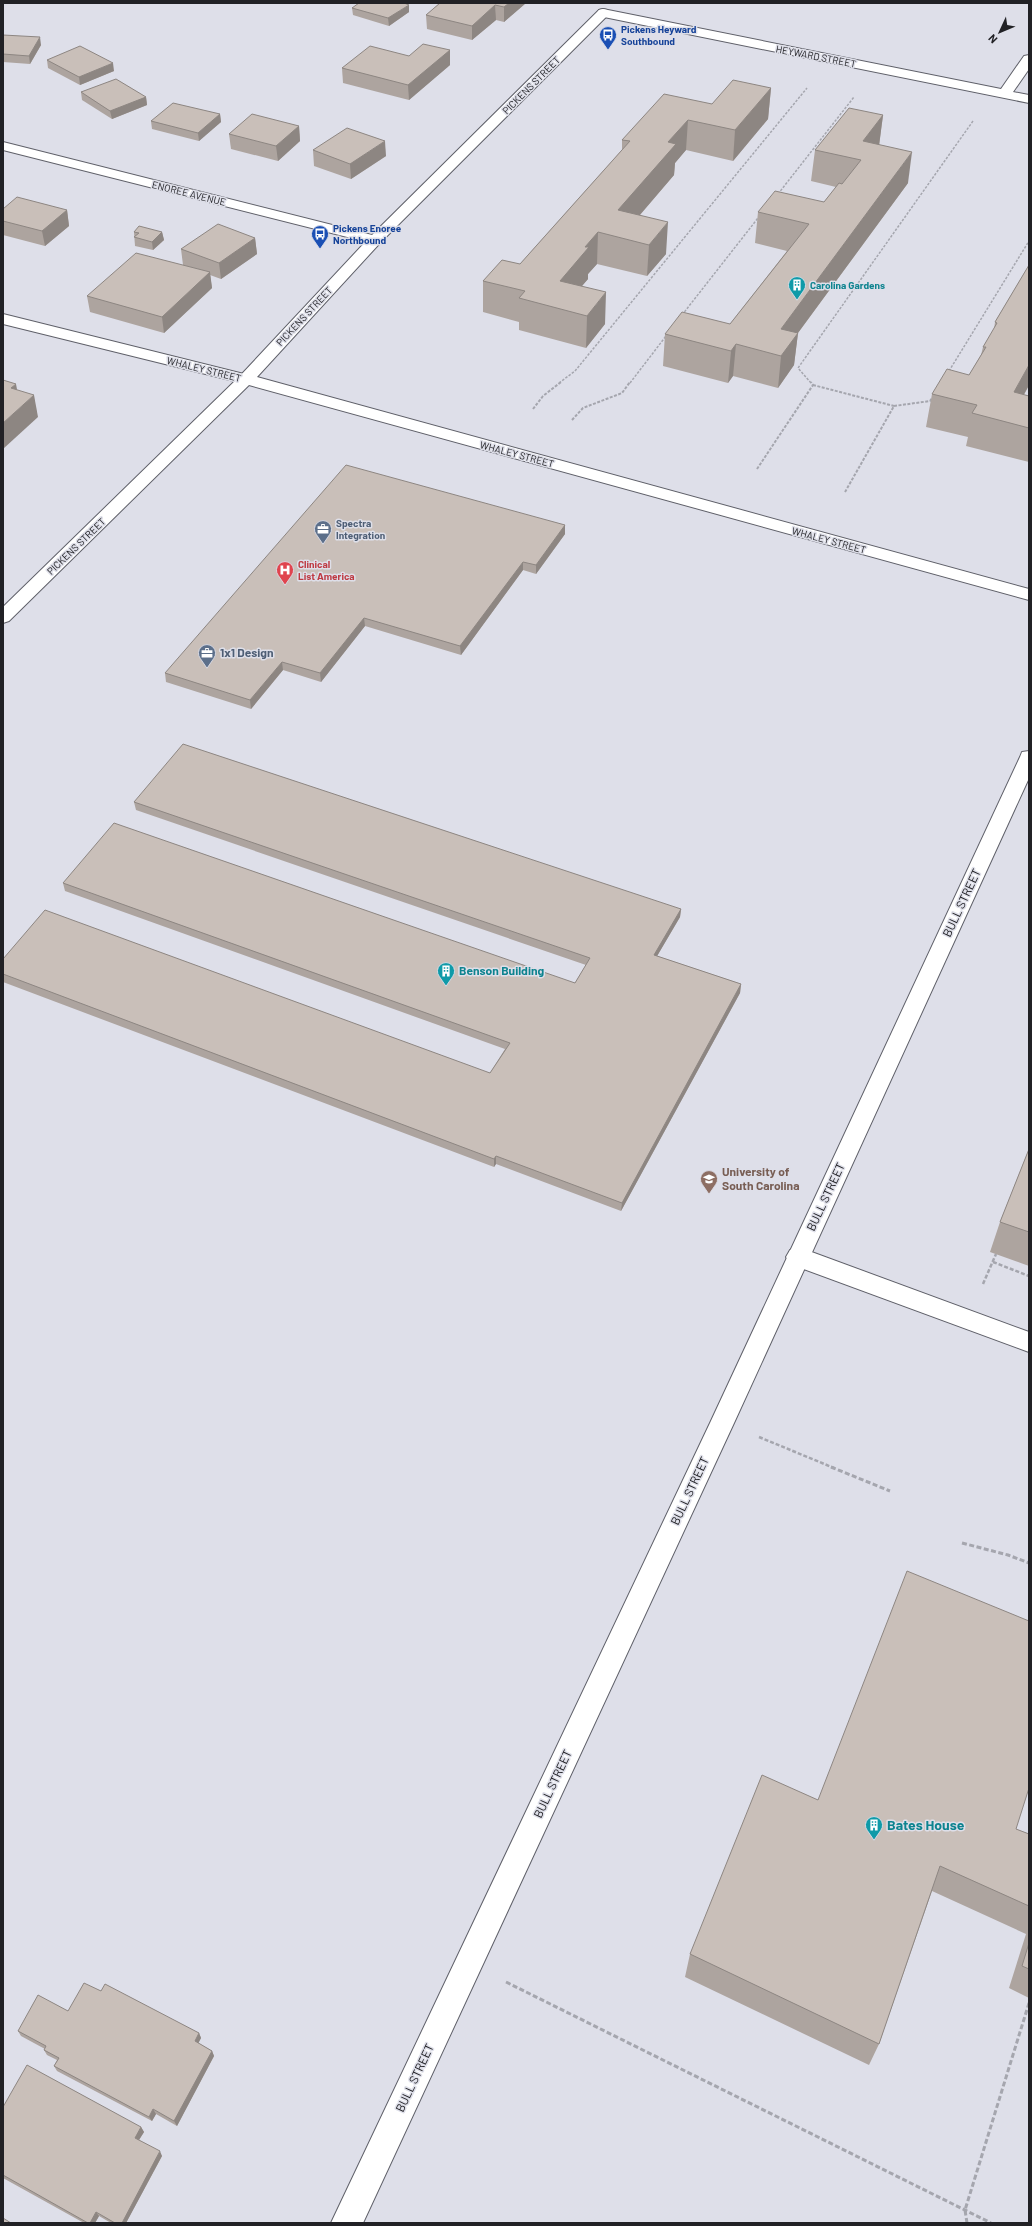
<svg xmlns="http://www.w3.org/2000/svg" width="1032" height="2226" font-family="Barlow,sans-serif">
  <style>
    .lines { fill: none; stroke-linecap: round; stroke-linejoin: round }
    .pedestrian-casing { stroke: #5f6069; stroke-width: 2 }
    .minor-casing { stroke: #5f6069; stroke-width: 2 }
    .tertiary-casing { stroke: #5f6069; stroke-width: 2 }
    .path-far3 { stroke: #a5a6ae; stroke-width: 1.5; stroke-dasharray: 2.5 1.5; stroke-linecap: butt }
    .path-far2 { stroke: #a5a6ae; stroke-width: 2; stroke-dasharray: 3 1.5; stroke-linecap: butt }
    .path-far1 { stroke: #a5a6ae; stroke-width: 2.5; stroke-dasharray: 4 2; stroke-linecap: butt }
    .path { stroke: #a5a6ae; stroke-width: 3; stroke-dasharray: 5 2.5; stroke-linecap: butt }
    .pedestrian { fill: #fff; fill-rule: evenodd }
    .minor { fill: #fff; fill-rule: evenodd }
    .tertiary { fill: #fff; fill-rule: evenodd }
    .wall { fill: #ada49f }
    .shaded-wall { fill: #8d8682 }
    .building { fill: #c9bfb9; stroke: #8d8682 }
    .labels { text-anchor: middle; stroke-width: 3; stroke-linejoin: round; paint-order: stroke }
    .far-transit-label { font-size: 10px; font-weight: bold; fill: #164399; stroke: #dedfe9; text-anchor: start }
    .far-street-label { font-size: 10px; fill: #212125; stroke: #dedfe9 }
    .far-culture-label { font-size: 10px; font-weight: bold; fill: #0d838f; stroke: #dedfe9; text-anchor: start }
    .far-service-label { font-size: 10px; font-weight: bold; fill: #4e5e75; stroke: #dedfe9; text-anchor: start }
    .far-health-label { font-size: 10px; font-weight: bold; fill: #be3a42; stroke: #dedfe9; text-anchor: start }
    .service-label { font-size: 12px; font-weight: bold; fill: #4e5e75; stroke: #dedfe9; text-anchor: start }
    .street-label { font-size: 12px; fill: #212125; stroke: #dedfe9 }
    .culture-label { font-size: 12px; font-weight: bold; fill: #0d838f; stroke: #dedfe9; text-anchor: start }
    .education-label { font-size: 12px; font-weight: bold; fill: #785e54; stroke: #dedfe9; text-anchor: start }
    .near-culture-label { font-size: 14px; font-weight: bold; fill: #0d838f; stroke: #dedfe9; text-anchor: start }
  </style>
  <rect width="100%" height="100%" fill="#dedfe9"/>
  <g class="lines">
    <g class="pedestrian-casing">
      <polygon id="pedestrian" points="798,1247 1029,1332 1029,1352 790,1264 786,1257 790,1250"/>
    </g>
    <g class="minor-casing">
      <g id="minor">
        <polygon points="603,9 1001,89 1024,56 1029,55 1029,69 1013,92 1029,95 1029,103 599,16 597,13 599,10"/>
        <polygon points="3,142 380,237 382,240 380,243 375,244 3,150"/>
        <polygon points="3,314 252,376 254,379 252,382 246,384 3,324"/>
        <polygon points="1029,751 1029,778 734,1423 363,2223 331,2223 710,1423 1020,757 1022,752"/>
      </g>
    </g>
    <g class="tertiary-casing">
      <polygon id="tertiary" points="603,9 607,10 609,13 607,16 380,243 257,377 1029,589 1029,600 249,385 9,621 3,623 3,607 240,376 370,237 599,10"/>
    </g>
    <g class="path-far3">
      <polyline points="778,194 854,97"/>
      <polyline points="682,315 758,218"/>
      <polyline points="949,371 1029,241"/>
      <polyline points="559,383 575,371 807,88"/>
      <polyline points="630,383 666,336"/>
      <polyline points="811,383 798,368 973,121"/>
    </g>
    <g class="path-far2">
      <polyline points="813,385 894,406"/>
      <polyline points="533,409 543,396 561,382"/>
      <polyline points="572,420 583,408 622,393 630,382"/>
      <polyline points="757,469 813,385 811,382"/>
      <polyline points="845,492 894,406 930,401 932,398"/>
    </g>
    <g class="path-far1">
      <polyline points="993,1262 1029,1276"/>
      <polyline points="983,1284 996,1254"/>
      <polyline points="759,1437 834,1468"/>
    </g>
    <g class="path">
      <polyline points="831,1467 890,1491"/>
      <polyline points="962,1543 1008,1555 1029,1563"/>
      <polyline points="506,1982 991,2223"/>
      <polyline points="967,2223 965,2210 1029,2003"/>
    </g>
    <use href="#pedestrian" class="pedestrian"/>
    <use href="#minor" class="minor"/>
    <use href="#tertiary" class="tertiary"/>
  </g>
  <g class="wall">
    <polygon points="440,3 526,3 504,22 496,20 472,40 427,29 426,15"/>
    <polygon points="352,8 409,12 389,26 353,15"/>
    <polygon points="3,35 41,45 30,64 3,62"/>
    <polygon points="450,50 450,65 409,100 343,83 342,68 409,56"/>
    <polygon points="47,60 114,71 80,85 48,68"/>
    <polygon points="771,88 768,119 733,161 686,150 675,163 674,175 640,215 666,254 647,276 597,264 588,274 588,279 582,286 605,324 586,348 519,330 519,322 483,312 483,281 520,264 622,150 622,140 712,104"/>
    <polygon points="81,92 146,97 147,105 112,119 82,100"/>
    <polygon points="220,114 221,122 199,141 152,129 151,121"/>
    <polygon points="883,115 879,145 908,183 798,333 794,365 778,388 733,376 728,383 663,366 665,334 730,324 787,251 755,243 758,212 824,202 836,187 811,181 815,150"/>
    <polygon points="299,126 300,141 278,161 231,149 229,134"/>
    <polygon points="313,150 386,156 351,179 314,166"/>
    <polygon points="3,209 67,210 69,226 45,246 3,235"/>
    <polygon points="134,232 162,232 164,240 153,250 135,246"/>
    <polygon points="255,238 257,254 221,279 210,275 212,288 164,333 90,312 87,296 183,265 181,249"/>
    <polygon points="1029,265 1029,383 1028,387 1024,395 1029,396 1029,462 966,446 968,437 926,427 932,394 969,375 981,355 983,347 994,329 995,322"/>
    <polygon points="565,525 565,534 536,574 523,570 461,655 365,626 321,682 283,670 251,709 166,682 165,673"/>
    <polygon points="134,802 681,909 680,917 657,956 741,984 740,993 621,1211 496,1164 494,1167 3,982 3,959 490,1073 505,1049 65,891 63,883 575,983 586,965 136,810"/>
    <polygon points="1029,1149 1029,1266 990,1252 1000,1222"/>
    <polygon points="818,1800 1016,1829 1029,1834 1029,1998 1009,1988 1026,1934 932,1891 879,2044 869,2065 685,1977 690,1954"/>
    <polygon points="101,1991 199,2033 201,2038 198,2043 212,2051 214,2056 177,2126 156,2114 152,2121 57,2071 54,2066 57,2060 47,2055 44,2050 45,2049 21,2036 18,2031 68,2011"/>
    <polygon points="3,2107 141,2127 144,2132 139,2140 162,2156 126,2223 111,2223 99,2216 95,2223 84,2223 3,2178"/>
  </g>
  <g class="shaded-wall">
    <polygon points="509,3 526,3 504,22 504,7"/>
    <polygon points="409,5 409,12 389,26 388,18"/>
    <polygon points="495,5 496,20 472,40 472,26"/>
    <polygon points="40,37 41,45 30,64 29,56"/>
    <polygon points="450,50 450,65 409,100 408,85"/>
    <polygon points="113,63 114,71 80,85 79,77"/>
    <polygon points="771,88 768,119 733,161 735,130"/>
    <polygon points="146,97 147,105 112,119 110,111"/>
    <polygon points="220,114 221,122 199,141 198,133"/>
    <polygon points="883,115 879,146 863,141"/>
    <polygon points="688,120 686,150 675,163 674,175 620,238 618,210 668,142"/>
    <polygon points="299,126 300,141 278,161 276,146"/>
    <polygon points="385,141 386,156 351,179 350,164"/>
    <polygon points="912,152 908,183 781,356 781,329"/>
    <polygon points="67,210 69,226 45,246 42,231"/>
    <polygon points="668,222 666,254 647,276 649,245"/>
    <polygon points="162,232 164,240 153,250 152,242"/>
    <polygon points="598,232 597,264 588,274 588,279 562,309 560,281 585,247"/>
    <polygon points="255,238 257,254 221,279 219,263"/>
    <polygon points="210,272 212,288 164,333 162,317"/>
    <polygon points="606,292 605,324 586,348 587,316"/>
    <polygon points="798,333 794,365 778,388 781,356"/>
    <polygon points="736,344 733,376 728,383 731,351"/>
    <polygon points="1029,365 1029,383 1028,387 1008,422 1014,392"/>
    <polygon points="16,384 20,406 11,388"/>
    <polygon points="34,395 38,417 3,449 3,423"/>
    <polygon points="565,525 565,534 536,574 536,565"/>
    <polygon points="523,562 523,570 461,655 460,646"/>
    <polygon points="364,618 365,626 321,682 320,673"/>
    <polygon points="282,662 283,670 251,709 250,700"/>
    <polygon points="681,909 680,917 653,963 654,955"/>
    <polygon points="741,984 740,993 621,1211 622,1203"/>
    <polygon points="496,1156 496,1164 494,1167 494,1159"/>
    <polygon points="199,2033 201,2038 197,2046 195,2041"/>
    <polygon points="212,2051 214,2056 177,2126 174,2121"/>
    <polygon points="153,2109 156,2114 152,2121 149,2117"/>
    <polygon points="141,2127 144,2132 137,2143 135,2138"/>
    <polygon points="160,2151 162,2156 126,2223 122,2223"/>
    <polygon points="96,2212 99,2216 95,2223 90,2223"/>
  </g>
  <g class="building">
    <polygon points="359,3 404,3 409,5 388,18 352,8"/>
    <polygon points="440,3 509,3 504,7 495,5 472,26 426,15"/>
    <polygon points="3,35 40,37 29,56 3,54"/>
    <polygon points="423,44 450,50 408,85 342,68 370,46 409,56"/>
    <polygon points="80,46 113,63 79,77 47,60"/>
    <polygon points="116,79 146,97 110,111 81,92"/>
    <polygon points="733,80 771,88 735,130 688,120 668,142 676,144 618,210 668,222 649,245 598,232 585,247 589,247 560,281 606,292 587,316 519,298 525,291 483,281 502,260 520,264 630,141 622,140 664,94 712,104"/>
    <polygon points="173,103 220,114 198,133 151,121"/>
    <polygon points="849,108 883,115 863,141 912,152 781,329 798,333 781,356 736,344 731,351 665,334 682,312 730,324 809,224 758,212 775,191 824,202 839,183 842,184 861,160 815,150"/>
    <polygon points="252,114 299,126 276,146 229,134"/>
    <polygon points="347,128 385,141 350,164 313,150"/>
    <polygon points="17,197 67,210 42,231 3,221 3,209"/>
    <polygon points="218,224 255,238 219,263 181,249"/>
    <polygon points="139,226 162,232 152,242 134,237 139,233 134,232"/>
    <polygon points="136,253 210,272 162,317 87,296"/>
    <polygon points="1029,265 1029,365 1014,392 1029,396 1029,428 972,413 977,405 932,394 947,369 969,375 986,347 983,347 997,323 995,322"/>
    <polygon points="3,380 16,384 11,388 34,395 3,423"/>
    <polygon points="346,465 565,525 536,565 523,562 460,646 364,618 320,673 282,662 250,700 165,673"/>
    <polygon points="183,744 681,909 654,955 741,984 622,1203 496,1156 494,1159 3,974 3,959 45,910 490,1073 510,1043 63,883 114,823 575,983 590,958 134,802"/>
    <polygon points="1029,1149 1029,1232 1000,1222"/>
    <polygon points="907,1571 1029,1621 1029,1788 1016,1829 1029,1834 1029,1906 940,1866 879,2044 690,1954 762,1775 818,1800"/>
    <polygon points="1029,1943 1029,1969 1022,1966"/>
    <polygon points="84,1983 101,1991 105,1984 199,2033 195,2041 212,2051 174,2121 153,2109 149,2117 54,2066 59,2058 44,2050 46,2046 18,2031 38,1995 68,2011"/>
    <polygon points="27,2065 141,2127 135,2138 160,2151 122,2223 115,2223 96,2212 90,2223 88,2223 3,2175 3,2107"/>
    <polygon points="3,2218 11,2223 3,2223"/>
  </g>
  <defs>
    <g id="bus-pin" transform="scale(0.9)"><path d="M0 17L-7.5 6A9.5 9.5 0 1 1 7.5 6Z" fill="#1a4fb4" stroke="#dedfe9"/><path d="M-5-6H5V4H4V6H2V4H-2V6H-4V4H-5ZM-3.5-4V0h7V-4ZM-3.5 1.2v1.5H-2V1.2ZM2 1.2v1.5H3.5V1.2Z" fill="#fff"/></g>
    <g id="building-pin" transform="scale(0.9)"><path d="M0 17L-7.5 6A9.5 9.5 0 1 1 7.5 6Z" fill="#0f9aa8" stroke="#dedfe9"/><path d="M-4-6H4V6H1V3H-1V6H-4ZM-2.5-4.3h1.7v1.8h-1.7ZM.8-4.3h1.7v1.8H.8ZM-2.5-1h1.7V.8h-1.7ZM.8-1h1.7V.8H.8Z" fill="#fff"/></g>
    <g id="office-pin" transform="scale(0.9)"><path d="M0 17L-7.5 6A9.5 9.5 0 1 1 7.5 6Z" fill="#5c6f8a" stroke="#dedfe9"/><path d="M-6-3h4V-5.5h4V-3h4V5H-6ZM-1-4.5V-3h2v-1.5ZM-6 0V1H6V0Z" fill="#fff"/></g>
    <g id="hospital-pin" transform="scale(0.9)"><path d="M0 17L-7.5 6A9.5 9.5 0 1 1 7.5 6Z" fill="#e0444e" stroke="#dedfe9"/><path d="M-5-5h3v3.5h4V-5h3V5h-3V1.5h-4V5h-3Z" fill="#fff"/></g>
    <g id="university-pin" transform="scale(0.9)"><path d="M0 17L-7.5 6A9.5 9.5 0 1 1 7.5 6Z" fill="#8d6e63" stroke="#dedfe9"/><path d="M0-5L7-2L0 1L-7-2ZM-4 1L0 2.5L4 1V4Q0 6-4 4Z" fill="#fff"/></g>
  </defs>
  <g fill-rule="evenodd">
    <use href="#bus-pin" x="608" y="35"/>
    <use href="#bus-pin" x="320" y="234"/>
    <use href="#building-pin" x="797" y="285"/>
    <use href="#office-pin" x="323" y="529"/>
    <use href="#hospital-pin" x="285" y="570"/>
    <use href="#office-pin" x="207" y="653"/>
    <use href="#building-pin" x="446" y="971"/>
    <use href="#university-pin" x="709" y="1179"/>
    <use href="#building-pin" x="874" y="1825"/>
  </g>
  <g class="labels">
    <g class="far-transit-label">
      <text x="621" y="33">Pickens Heyward<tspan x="621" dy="12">Southbound</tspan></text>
      <text x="333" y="232">Pickens Enoree<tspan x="333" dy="12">Northbound</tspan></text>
    </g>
    <g class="far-street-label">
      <text transform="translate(816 56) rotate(11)" y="4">HEYWARD STREET</text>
      <text transform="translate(531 85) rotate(-45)" y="4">PICKENS STREET</text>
      <text transform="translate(189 193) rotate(14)" y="4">ENOREE AVENUE</text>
      <text transform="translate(304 316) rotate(-47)" y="4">PICKENS STREET</text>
      <text transform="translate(204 369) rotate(14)" y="4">WHALEY STREET</text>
      <text transform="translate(517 454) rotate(15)" y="4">WHALEY STREET</text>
      <text transform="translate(829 540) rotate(15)" y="4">WHALEY STREET</text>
      <text transform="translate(76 546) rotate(-44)" y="4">PICKENS STREET</text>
    </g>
    <g class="far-culture-label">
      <text x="810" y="289">Carolina Gardens</text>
    </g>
    <g class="far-service-label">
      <text x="336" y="527">Spectra<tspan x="336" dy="12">Integration</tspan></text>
    </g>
    <g class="far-health-label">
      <text x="298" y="568">Clinical<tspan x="298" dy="12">List America</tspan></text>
    </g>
    <g class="service-label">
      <text x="220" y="657">1x1 Design</text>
    </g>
    <g class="street-label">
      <text transform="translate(962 903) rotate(-65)" y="4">BULL STREET</text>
      <text transform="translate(826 1197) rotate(-65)" y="4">BULL STREET</text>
      <text transform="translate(690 1491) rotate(-65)" y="4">BULL STREET</text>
      <text transform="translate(553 1784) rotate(-65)" y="4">BULL STREET</text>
      <text transform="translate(415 2078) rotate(-65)" y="4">BULL STREET</text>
    </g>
    <g class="culture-label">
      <text x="459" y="975">Benson Building</text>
    </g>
    <g class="education-label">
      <text x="722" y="1176">University of<tspan x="722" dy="14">South Carolina</tspan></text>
    </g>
    <g class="near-culture-label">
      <text x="887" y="1830">Bates House</text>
    </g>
  </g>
  <rect width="1032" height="2226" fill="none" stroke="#212125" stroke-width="8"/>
  <g transform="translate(1000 32) rotate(226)" stroke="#dedfe9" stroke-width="3" paint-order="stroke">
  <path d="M0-3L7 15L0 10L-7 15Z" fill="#212125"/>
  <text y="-6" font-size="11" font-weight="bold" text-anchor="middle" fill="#212125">N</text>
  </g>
</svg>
